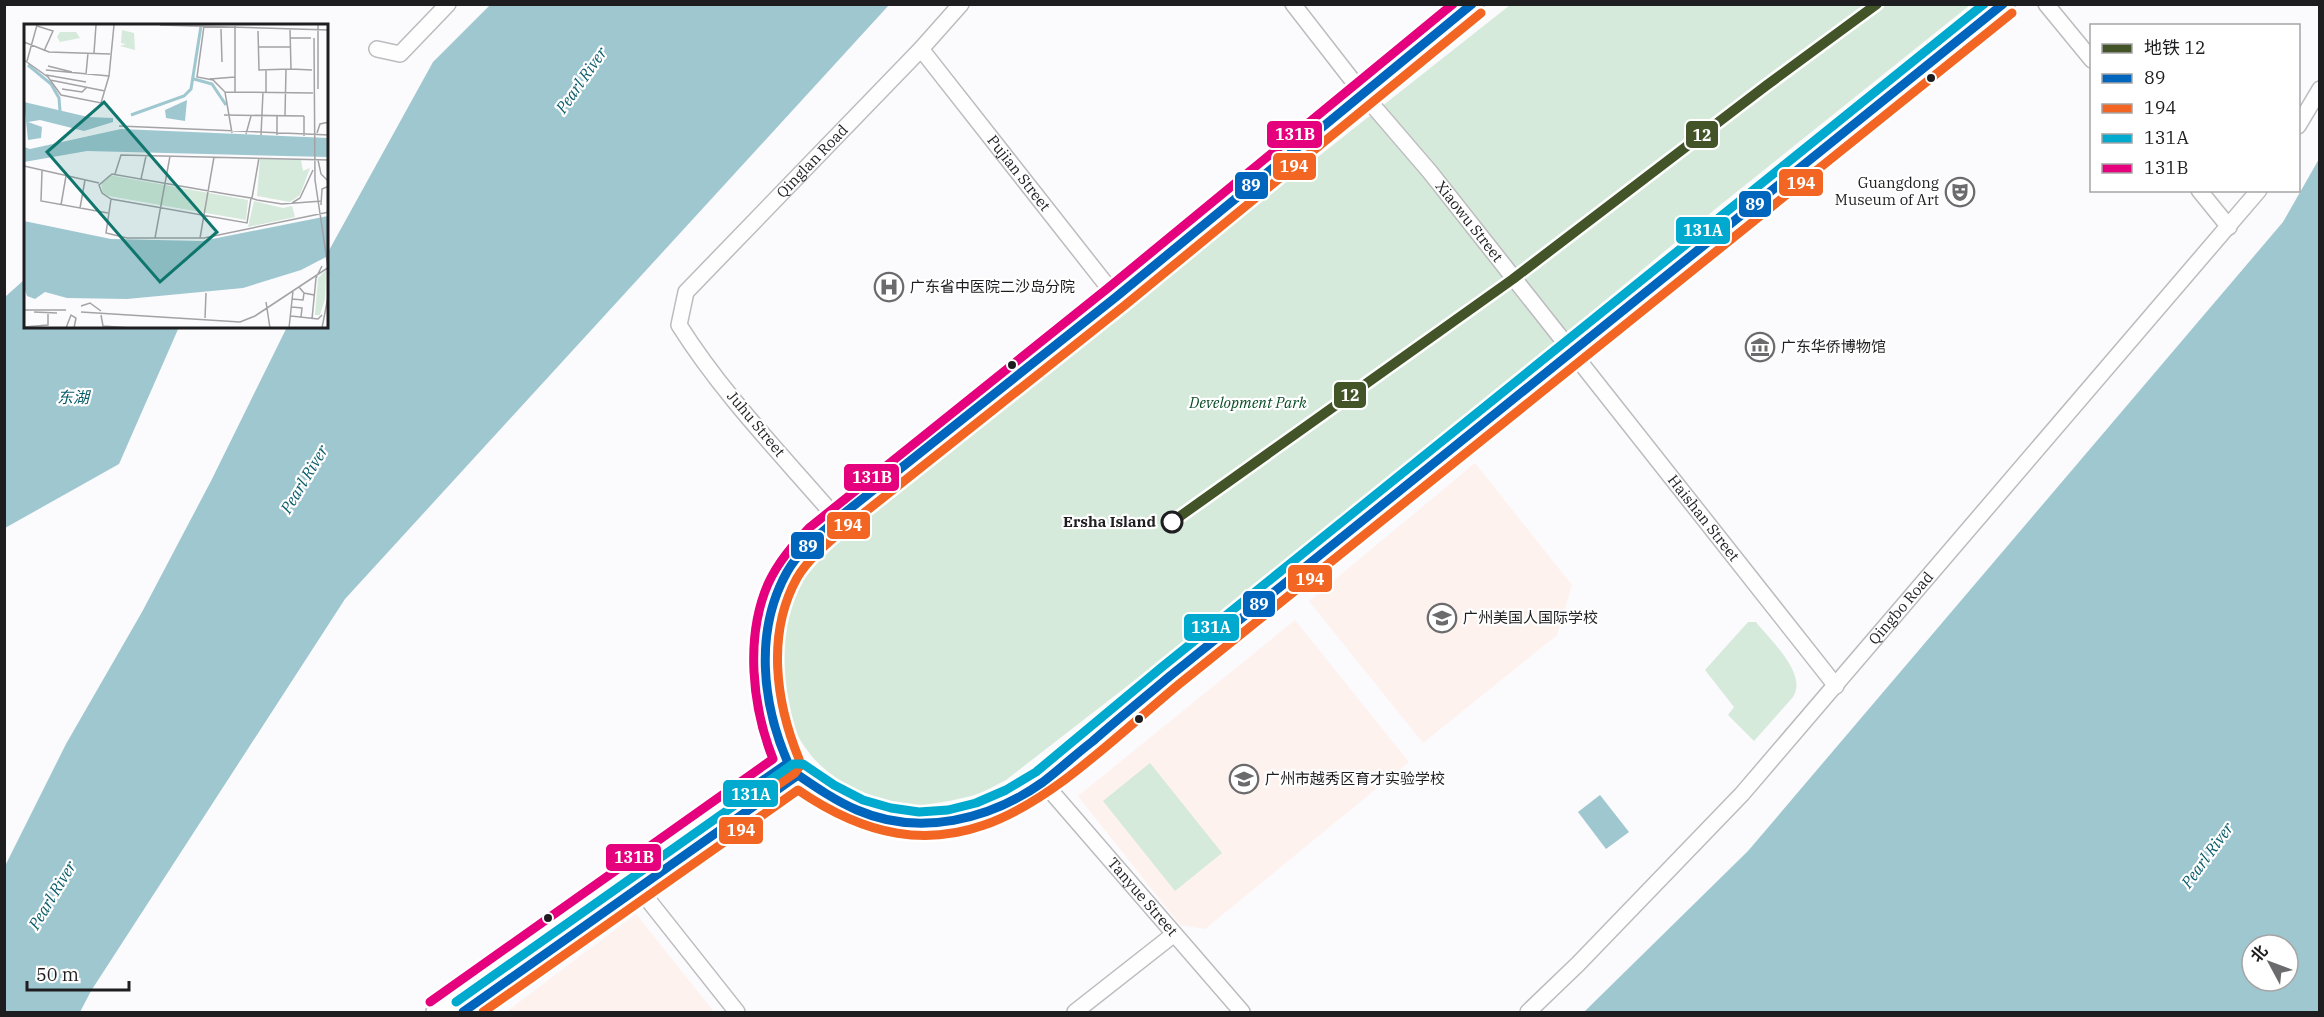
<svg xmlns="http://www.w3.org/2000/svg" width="2324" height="1017" font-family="'IBM Plex Serif','Noto Sans SC',serif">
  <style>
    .education { fill: #fdf2ee }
    .green { fill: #d5eada }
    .water { fill: #9fc7d0; fill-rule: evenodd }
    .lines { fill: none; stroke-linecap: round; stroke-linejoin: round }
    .minor-casing { stroke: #bcbbbe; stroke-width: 18 }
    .secondary-casing { stroke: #bcbbbe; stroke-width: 24 }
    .minor { stroke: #fefeff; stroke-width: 15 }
    .secondary { stroke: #fefeff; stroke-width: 21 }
    .bus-1-casing { stroke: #fff; stroke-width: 14 }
    .bus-2-casing { stroke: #fff; stroke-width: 14 }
    .bus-3-casing { stroke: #fff; stroke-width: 14 }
    .bus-4-casing { stroke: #fff; stroke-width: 14 }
    .bus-1 { stroke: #0065bd; stroke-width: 9 }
    .bus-2 { stroke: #f26522; stroke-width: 9 }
    .bus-3 { stroke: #00a9ce; stroke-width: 9 }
    .bus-4 { stroke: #e5007d; stroke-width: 9 }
    .metro-1-casing { stroke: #fff; stroke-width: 15 }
    .metro-1 { stroke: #435428; stroke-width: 10 }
    .bus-dot { fill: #1e1e20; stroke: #fff; stroke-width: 2 }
    .stop-dot { fill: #fff; stroke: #1e1e20; stroke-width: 3 }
    .labels { text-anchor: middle; stroke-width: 4.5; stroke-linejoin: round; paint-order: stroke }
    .street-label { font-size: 15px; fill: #1e1e20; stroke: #fff }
    .poi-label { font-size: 15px; fill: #1e1e20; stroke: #fff; text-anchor: start }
    .park-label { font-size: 15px; font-style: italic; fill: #094c25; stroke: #fff }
    .stop-label { font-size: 15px; font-weight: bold; fill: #1e1e20; stroke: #fff; text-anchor: end }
    .water-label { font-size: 16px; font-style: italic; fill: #085c69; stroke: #fff }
    .inset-river { fill: none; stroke: #9fc7d0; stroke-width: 3 }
    .inset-road { fill: none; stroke: #a3a2a5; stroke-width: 1.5 }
    .view { fill: #0f766e; fill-opacity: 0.15; stroke: #0f766e; stroke-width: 3 }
    .inset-edge { fill: none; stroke: #1e1e20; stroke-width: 3 }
    .line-badge { stroke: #fff; stroke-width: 2 }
    .badge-label { font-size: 16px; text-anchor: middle; font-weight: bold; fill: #fff }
  </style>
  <rect width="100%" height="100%" fill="#fbfafd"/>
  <g class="education">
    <polygon points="1475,463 1572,585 1557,635 1423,743 1309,601"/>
    <polygon points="1295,620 1409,762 1205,929 1180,925 1078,796"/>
    <polygon points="636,914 714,1012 506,1012"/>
  </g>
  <g class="green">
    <path d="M 1510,5 L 1970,5 L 1719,206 L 1340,521 L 1006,780 C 997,784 987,791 977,794 C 963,799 929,805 914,806 C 900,806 882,800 870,795 C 817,774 793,743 782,688 C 776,658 777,621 791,594 C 804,569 825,550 845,531 Z"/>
    <path d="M 1748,622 L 1756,622 C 1770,640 1808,674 1793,697 L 1754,741 L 1728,715 L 1734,707 L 1705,670 Z"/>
    <polygon points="1150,763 1222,853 1175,891 1103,801"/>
  </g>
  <g class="water">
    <polygon points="490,5 889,5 345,599 91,991 80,1012 5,1012 5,866 66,744 142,612 211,481 287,327 327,327 327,254 433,62"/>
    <path d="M 2319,159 L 2319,1012 L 1584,1012 L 1748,851 L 2283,222 ZM 2252,945 L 2288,945 L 2288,981 L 2252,981 Z"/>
    <polygon points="25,279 26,327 179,327 119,464 5,528 5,297"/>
    <polygon points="1600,795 1629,832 1606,849 1578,812"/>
  </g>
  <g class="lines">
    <g class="minor-casing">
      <g id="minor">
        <path id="s1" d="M 1293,4 L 1363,94 L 1430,172 L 1836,686"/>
        <polyline points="2046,4 2092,60"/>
        <polyline points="377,49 400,54 448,4"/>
        <path id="s2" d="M 921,49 L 1116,297"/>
        <polyline points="2298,126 2320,89"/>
        <polyline points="2199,190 2229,227"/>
        <path id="s3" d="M 837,519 C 783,456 723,395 679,325 L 686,292 L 921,49 L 961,4"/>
        <path id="s4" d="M 1043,782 L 1242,1012"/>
        <polyline points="630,877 737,1012"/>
        <polyline points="1075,1012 1173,935"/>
        <path id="s5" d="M 1528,1012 L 1578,964 L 1742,794 L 2259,190"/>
      </g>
    </g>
    <g class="secondary-casing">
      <g id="secondary">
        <path d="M 1473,4 L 1116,297 L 837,519 C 819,535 800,551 787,572 C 778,587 769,610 767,627 C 762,668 768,746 799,776 C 824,800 875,824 910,824 C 941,825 975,818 1004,806 C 1018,800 1030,791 1043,782 L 1170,676 L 2004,4"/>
        <polyline points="712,835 798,775"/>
        <polyline points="437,1012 788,763"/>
        <polyline points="463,1012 501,985"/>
      </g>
    </g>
    <use href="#minor" class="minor"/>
    <use href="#secondary" class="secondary"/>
    <g class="bus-1-casing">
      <g id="bus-1">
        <path d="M 743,794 L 788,763 C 762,704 754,631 787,572 C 799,551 819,535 837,519 L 1116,297 L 1472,4"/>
        <path d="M 463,1012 L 798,775 C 817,788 836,801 857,810 C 919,837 990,820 1043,782 C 1060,769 1076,754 1093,741 C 1118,719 1144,698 1170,676 L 2003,4"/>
      </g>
    </g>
    <g class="bus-2-casing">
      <g id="bus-2">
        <path d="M 750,804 L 795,773 L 800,766 L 799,759 C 776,703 766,634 797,578 C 809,558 828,543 845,528 L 1124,306 L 1481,13"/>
        <path d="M 483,1012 L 798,790 C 960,901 1056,787 1178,685 L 2012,13"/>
      </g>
    </g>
    <g class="bus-3-casing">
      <polyline id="bus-3" points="456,1002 793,764 803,764 834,785 863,800 891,808 919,812 948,810 976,803 1006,790 1036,772 1162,667 1984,4"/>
    </g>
    <g class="bus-4-casing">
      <path id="bus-4" d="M 430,1002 L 773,759 C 752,706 745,637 768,584 C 778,562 793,545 809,528 L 1108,288 L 1453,4"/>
    </g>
    <use href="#bus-1" class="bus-1"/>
    <use href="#bus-2" class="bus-2"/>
    <use href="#bus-3" class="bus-3"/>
    <use href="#bus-4" class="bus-4"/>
    <g class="metro-1-casing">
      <polyline id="metro-1" points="1172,522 1513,279 1767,85 1877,4"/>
    </g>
    <use href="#metro-1" class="metro-1"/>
  </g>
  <defs>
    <g id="theatre-ring" transform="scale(1.5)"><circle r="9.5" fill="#fff" stroke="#6b6b6d" stroke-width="1.5"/><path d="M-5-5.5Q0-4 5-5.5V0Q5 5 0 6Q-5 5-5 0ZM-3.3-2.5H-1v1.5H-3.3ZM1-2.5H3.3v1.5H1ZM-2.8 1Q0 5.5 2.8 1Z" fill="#6b6b6d"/></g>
    <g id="hospital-ring" transform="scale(1.5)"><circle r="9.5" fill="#fff" stroke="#6b6b6d" stroke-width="1.5"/><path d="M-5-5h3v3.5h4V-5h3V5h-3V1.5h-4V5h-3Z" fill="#6b6b6d"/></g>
    <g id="museum-ring" transform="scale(1.5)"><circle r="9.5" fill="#fff" stroke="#6b6b6d" stroke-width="1.5"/><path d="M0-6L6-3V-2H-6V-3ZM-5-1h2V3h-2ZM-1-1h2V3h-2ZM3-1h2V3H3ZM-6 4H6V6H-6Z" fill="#6b6b6d"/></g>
    <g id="school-ring" transform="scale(1.5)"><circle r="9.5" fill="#fff" stroke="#6b6b6d" stroke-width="1.5"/><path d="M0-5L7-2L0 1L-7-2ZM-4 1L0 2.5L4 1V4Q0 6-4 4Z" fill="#6b6b6d"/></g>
  </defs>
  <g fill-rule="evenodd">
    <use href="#theatre-ring" x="1960" y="192"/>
    <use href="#hospital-ring" x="889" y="287"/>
    <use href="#museum-ring" x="1760" y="347"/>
    <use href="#school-ring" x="1442" y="618"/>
    <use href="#school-ring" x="1244" y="779"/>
  </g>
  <g class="bus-dot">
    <circle cx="1931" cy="78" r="5"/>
    <circle cx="1012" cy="365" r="5"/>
    <circle cx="1139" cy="719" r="5"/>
    <circle cx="548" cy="918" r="5"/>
  </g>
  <circle class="stop-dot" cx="1172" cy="522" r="10"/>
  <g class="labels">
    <g class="street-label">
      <text dy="5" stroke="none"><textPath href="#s3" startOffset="466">Qinglan Road</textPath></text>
      <text dy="5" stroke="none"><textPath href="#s2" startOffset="158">Pujian Street</textPath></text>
      <text dy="5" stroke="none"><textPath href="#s1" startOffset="280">Xiaowu Street</textPath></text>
      <text transform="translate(756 424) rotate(50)" y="5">Juhu Street</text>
      <text dy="5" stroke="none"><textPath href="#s1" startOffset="658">Haishan Street</textPath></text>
      <text dy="5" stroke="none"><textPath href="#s5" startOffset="550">Qingbo Road</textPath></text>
      <text dy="5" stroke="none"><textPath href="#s4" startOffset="152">Tanyue Street</textPath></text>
    </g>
    <g class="poi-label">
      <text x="1939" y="188" text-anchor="end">Guangdong<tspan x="1939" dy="17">Museum of Art</tspan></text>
      <text x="910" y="292">广东省中医院二沙岛分院</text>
      <text x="1781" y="352">广东华侨博物馆</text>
      <text x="1463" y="623">广州美国人国际学校</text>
      <text x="1265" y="784">广州市越秀区育才实验学校</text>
    </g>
    <g class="park-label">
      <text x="1248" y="408">Development Park</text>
    </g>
    <g class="stop-label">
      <text x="1156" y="527">Ersha Island</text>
    </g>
    <g class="water-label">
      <text transform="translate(581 80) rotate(-55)" y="6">Pearl River</text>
      <text x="73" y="403">东湖</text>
      <text transform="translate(304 479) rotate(-59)" y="6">Pearl River</text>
      <text transform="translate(2207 855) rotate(-54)" y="6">Pearl River</text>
      <text transform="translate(52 895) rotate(-59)" y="6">Pearl River</text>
    </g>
  </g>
  <g transform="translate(24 24)">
    <rect width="304" height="304" fill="#fbfafd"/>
    <path d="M 98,6 L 110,9 L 111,26 L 96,22 L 102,20 L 97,19 ZM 36,8 L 52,8 L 56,14 L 36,18 L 33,13 ZM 236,135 L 277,136 L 279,147 L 286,144 L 276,171 L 266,178 L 233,172 ZM 85,151 L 224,176 L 222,196 L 85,172 L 79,169 L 77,159 ZM 230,177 L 259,184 L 268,182 L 271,193 L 224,203 ZM 302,246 L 301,275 L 296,291 L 291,291 L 294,254 Z" fill="#d5eada"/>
    <path d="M 163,76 L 161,97 L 142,94 L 141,86 ZM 0,78 L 64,93 L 89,94 L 89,98 L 60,107 L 16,96 L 4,98 L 18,103 L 17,114 L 4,116 ZM 97,105 L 304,114 L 304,133 L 63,127 L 0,138 L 0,123 L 6,125 ZM 304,192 L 304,232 L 277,246 L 219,264 L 103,275 L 43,274 L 21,268 L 11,275 L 3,272 L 0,263 L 0,197 L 87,215 L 178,217 Z" fill="#9fc7d0"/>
    <path class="inset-river" d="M 4,41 L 27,60 L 35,74 L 36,87M 170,55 L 188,60 L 202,81M 107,91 L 160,72 L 167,65 L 177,2"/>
    <path class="inset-road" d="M 136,1 L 305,6M 294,1 L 294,65M 13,2 L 29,7 L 20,27M 180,2 L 173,53 L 189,56 L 201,68 L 208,109M 211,2 L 211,68M 197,5 L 198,38M 266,5 L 267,45 L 288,46M 234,7 L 235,46 L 267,45M 266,14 L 287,14M 290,14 L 291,156 L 305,250M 0,18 L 25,28 L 86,30M 234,23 L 266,23M 70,29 L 72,1M 0,36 L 24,53 L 37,71 L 77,79 L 85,52 L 90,1M 3,37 L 13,1M 24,42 L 48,48M 22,46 L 85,52M 242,46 L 242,68M 62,50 L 64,29M 22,51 L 62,58M 186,55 L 211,53M 26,56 L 81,67M 38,65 L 58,68 L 63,63M 201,68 L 289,69M 200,91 L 280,92M 261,91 L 262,46M 95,102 L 305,111M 293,109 L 296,100 L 305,98M 222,110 L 227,92M 237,111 L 239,68M 253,111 L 253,91M 280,112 L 280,92M 294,136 L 297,150 L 305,158M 0,142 L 75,159M 18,147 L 17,177 L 84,189M 91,150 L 97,131 L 305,136M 117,155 L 122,132M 227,174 L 223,199 L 87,175 L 78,169 L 75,161 L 88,150 L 202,170 L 227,174 L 233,176 L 258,180 L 298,177M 228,174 L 235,134M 87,175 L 82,209 L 103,214 L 180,214 L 305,188M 268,179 L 276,174 L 289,146M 37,181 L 42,152M 297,181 L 298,165 L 305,162M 56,184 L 61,156M 131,214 L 146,132M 176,214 L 190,133M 275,263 L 280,269 L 290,271M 268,275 L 279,276 L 280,269M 242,278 L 246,304M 57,282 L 66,279 L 77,287M 268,283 L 278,284 L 277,293M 0,286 L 42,286M 10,288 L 33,289M 57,288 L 216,298 L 231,292 L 305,243M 77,291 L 79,302 L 107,304M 267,292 L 294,295 L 298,291M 181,294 L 182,269M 288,295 L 292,254 L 298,242M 0,303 L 24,301 L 24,290M 42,304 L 47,291 L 52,294 L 50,304M 265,304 L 269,267M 298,304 L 305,268"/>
    <path class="view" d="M 80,78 L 193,208 L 136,258 L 23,128 Z"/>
    <rect width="304" height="304" class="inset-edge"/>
  </g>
  <g class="line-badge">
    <rect x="1266" y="120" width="57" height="29" rx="6" fill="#e5007d"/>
    <rect x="1685" y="120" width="34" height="29" rx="6" fill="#435428"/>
    <rect x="1272" y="152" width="45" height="29" rx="6" fill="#f26522"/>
    <rect x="1778" y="168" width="46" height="29" rx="6" fill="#f26522"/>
    <rect x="1234" y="171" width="35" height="29" rx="6" fill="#0065bd"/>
    <rect x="1738" y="190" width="34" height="28" rx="6" fill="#0065bd"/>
    <rect x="1675" y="216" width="56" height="29" rx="6" fill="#00a9ce"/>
    <rect x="1333" y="381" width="34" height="28" rx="6" fill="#435428"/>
    <rect x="843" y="463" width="57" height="29" rx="6" fill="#e5007d"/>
    <rect x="826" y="511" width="45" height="29" rx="6" fill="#f26522"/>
    <rect x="790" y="531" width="35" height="29" rx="6" fill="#0065bd"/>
    <rect x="1287" y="564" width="46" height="29" rx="6" fill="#f26522"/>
    <rect x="1242" y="590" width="34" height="28" rx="6" fill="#0065bd"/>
    <rect x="1183" y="613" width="57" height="29" rx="6" fill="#00a9ce"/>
    <rect x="722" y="779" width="57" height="29" rx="6" fill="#00a9ce"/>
    <rect x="718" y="816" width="46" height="29" rx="6" fill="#f26522"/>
    <rect x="605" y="843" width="57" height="29" rx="6" fill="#e5007d"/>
  </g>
  <g class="badge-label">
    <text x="1295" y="140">131B</text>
    <text x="1702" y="141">12</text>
    <text x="1294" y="172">194</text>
    <text x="1801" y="189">194</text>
    <text x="1251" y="191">89</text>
    <text x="1755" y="210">89</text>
    <text x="1703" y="236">131A</text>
    <text x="1350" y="401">12</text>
    <text x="872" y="483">131B</text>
    <text x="848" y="531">194</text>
    <text x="808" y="552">89</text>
    <text x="1310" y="585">194</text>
    <text x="1259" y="610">89</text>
    <text x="1211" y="633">131A</text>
    <text x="751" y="800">131A</text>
    <text x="741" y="836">194</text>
    <text x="634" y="863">131B</text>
  </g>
  <rect width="2324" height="1017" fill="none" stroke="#1e1e20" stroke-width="12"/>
  <rect x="2090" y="24" width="210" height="168" fill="#ffffff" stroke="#a5a5a6" stroke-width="1.5"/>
  <rect x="2102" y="44" width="30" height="9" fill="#435428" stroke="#a5a5a6" stroke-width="1.5"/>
  <text x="2144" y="54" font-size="18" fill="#1e1e20">地铁 12</text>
  <rect x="2102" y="74" width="30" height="9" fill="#0065bd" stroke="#a5a5a6" stroke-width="1.5"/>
  <text x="2144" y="84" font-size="18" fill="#1e1e20">89</text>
  <rect x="2102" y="104" width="30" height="9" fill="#f26522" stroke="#a5a5a6" stroke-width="1.5"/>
  <text x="2144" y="114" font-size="18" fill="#1e1e20">194</text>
  <rect x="2102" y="134" width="30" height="9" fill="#00a9ce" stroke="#a5a5a6" stroke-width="1.5"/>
  <text x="2144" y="144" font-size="18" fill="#1e1e20">131A</text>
  <rect x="2102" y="164" width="30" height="9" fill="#e5007d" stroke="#a5a5a6" stroke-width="1.5"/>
  <text x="2144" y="174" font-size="18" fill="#1e1e20">131B</text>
  <g transform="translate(2270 963) rotate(311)"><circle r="28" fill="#ffffff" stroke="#a5a5a6" stroke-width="1.5"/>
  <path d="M0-4.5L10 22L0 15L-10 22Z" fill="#6b6b6d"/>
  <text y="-9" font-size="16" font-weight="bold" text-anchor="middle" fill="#1e1e20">北</text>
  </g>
  <path d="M27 981v9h102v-9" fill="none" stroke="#1e1e20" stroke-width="3"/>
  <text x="36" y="981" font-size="18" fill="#1e1e20" stroke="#ffffff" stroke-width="4.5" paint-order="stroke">50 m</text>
</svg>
